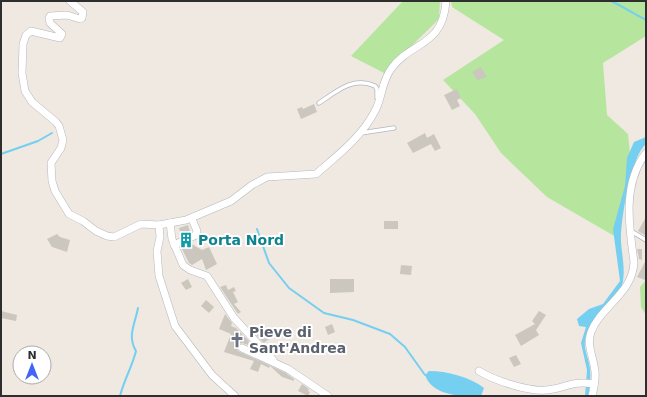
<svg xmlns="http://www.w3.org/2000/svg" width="647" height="397" font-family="'DejaVu Sans',sans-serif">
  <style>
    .green { fill: #b6e59e }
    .water { fill: #75cff0 }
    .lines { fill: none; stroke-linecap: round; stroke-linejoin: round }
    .stream { stroke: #75cff0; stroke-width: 2 }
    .building { fill: #cbc7bf }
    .lane-casing { stroke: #b4b7c1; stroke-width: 5 }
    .street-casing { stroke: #b4b7c1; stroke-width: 8 }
    .lane { stroke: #fff; stroke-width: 3.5 }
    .street { stroke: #fff; stroke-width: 7 }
    .labels { text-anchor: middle; stroke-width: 4; stroke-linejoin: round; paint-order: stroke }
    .culture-label { font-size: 14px; font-weight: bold; fill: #0d838f; stroke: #fff; text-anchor: start }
    .worship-label { font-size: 14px; font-weight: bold; fill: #5b616d; stroke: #fff; text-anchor: start }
  </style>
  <rect width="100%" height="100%" fill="#efe9e1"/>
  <g class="green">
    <polygon points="403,1 440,1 439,19 384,73 351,56"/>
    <polygon points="451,1 646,1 646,36 603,63 607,115 628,134 631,163 616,237 547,197 501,153 475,114 443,80 504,40 452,7"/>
    <polygon points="646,280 646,315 641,307 640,287"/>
  </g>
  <g class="water">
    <path d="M 646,137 L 646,144 C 631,156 620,222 621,242 C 622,255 625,268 623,281 C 621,299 591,318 586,336 C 582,347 589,358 590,369 C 591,377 590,388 588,396 L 585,396 L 587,370 L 581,343 L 586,327 L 579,326 L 577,319 L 589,309 L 603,304 L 620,281 L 613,229 L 625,186 L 627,158 L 634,142 Z"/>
    <path d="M 429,371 C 447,371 470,377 484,388 L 481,396 C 462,396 433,397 425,375 Z"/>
  </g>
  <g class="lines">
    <g class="stream">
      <path d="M 611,1 C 624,7 634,14 646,20"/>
      <polyline points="1,154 38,141 52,133"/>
      <polyline points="257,229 269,263 289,288 324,313 353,320 390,334 405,347 425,375"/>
      <path d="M 120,396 C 124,380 132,367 136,351 C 127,336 135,324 138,308"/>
    </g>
  </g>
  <g class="building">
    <polygon points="481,67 487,77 477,80 472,72"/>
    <polygon points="457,89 461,98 457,100 460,106 452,110 444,95"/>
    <polygon points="314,104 317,112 301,119 297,109 302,107 303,109"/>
    <polygon points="425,133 427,138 434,134 441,148 435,151 431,144 413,153 407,143"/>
    <polygon points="646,217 646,236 638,231"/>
    <rect x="384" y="221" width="14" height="8"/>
    <polygon points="188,225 190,232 181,236 179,228"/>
    <polygon points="57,234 60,237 70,240 67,252 52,247 47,239"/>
    <polygon points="190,243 202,250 209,247 217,264 206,270 202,259 192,265 189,263 182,249"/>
    <polygon points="637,249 642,249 642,260 639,259"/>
    <polygon points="646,260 646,278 645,280 637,277"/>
    <polygon points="401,265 412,266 411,275 400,274"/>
    <polygon points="188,279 192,287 186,290 181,283"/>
    <polygon points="330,279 354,279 354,292 330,293"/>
    <polygon points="226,285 228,290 234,287 236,291 233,292 238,302 234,304 241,312 238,314 220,287"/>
    <polygon points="206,300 214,307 209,313 201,306"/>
    <polygon points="1,311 17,315 16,321 1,318"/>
    <polygon points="539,311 546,315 536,330 539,335 521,346 515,335 535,324 532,321"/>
    <polygon points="225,314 232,323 231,326 236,328 249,341 248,345 242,343 239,344 237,348 238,351 286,373 294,379 294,381 282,377 270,366 269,368 261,364 258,372 250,369 254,361 224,352 231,334 219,329"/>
    <polygon points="332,324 335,332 328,335 325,327"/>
    <polygon points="261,329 269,339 264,343 255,334"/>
    <polygon points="516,355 521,364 514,367 509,358"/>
    <polygon points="302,384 309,389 308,391 310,392 308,396 298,391"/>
  </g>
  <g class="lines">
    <g class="lane-casing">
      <g id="lane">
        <path d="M 319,103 C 337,91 353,76 375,86 L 377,89 L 377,98"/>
        <polyline points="361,133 394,128"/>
        <polyline points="631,231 646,240"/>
      </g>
    </g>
    <g class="street-casing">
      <g id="street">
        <path d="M 70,1 L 83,12 L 82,18 L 80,19 L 67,15 L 50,16 L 49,18 L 50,23 L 62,34 L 60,38 L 31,31 L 26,35 L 23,44 L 22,73 L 25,91 L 32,102 L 56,122 L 59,126 L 63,140 L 61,148 L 51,163 L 52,181 L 55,191 L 69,214 L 83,221 L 96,231 L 107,236 L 114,237 L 141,224 L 159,225 L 186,220 L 231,201 L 252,185 L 267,177 L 316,174 C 338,155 363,136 376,109 C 382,97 382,81 391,69 C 411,41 443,47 446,1"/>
        <polyline points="170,223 172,239 183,265 190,270 207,276 234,318 273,360"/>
        <polyline points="159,225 160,237 157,251 159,276 175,326 212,375 235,396"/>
        <polyline points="174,245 196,235 197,231 192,219"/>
        <polyline points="242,348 288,369 328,396"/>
        <path d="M 479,371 C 493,380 529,392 546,390 C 567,388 571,380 594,384"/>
        <path d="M 592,396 C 594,388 596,380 595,372 C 594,358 586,345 591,332 C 601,306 633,293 634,262 C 629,226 622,184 646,153"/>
      </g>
    </g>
    <use href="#lane" class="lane"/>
    <use href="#street" class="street"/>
  </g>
  <defs>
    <g id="building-bare" transform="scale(1.2)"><path d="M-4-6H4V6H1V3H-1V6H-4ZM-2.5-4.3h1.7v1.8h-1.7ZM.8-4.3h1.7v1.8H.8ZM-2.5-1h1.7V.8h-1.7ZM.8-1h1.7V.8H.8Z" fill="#0f9aa8" stroke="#fff" stroke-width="2.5" paint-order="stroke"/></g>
    <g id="church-bare" transform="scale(1.2)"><path d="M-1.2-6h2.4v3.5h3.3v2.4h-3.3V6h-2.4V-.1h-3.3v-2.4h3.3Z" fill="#6b7280" stroke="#fff" stroke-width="2.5" paint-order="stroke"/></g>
  </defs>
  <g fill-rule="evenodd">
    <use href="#building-bare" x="186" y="240"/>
    <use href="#church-bare" x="237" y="340"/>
  </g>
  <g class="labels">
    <g class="culture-label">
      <text x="198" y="245">Porta Nord</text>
    </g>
    <g class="worship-label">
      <text x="249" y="337">Pieve di<tspan x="249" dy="16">Sant'Andrea</tspan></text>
    </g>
  </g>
  <rect width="647" height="397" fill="none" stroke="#2e2e2e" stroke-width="4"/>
  <g transform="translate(32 365)"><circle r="19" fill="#ffffff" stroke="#ababab"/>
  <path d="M0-3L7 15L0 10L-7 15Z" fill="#4264fb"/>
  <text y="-6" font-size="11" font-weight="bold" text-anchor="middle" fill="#2e2e2e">N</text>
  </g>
</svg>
